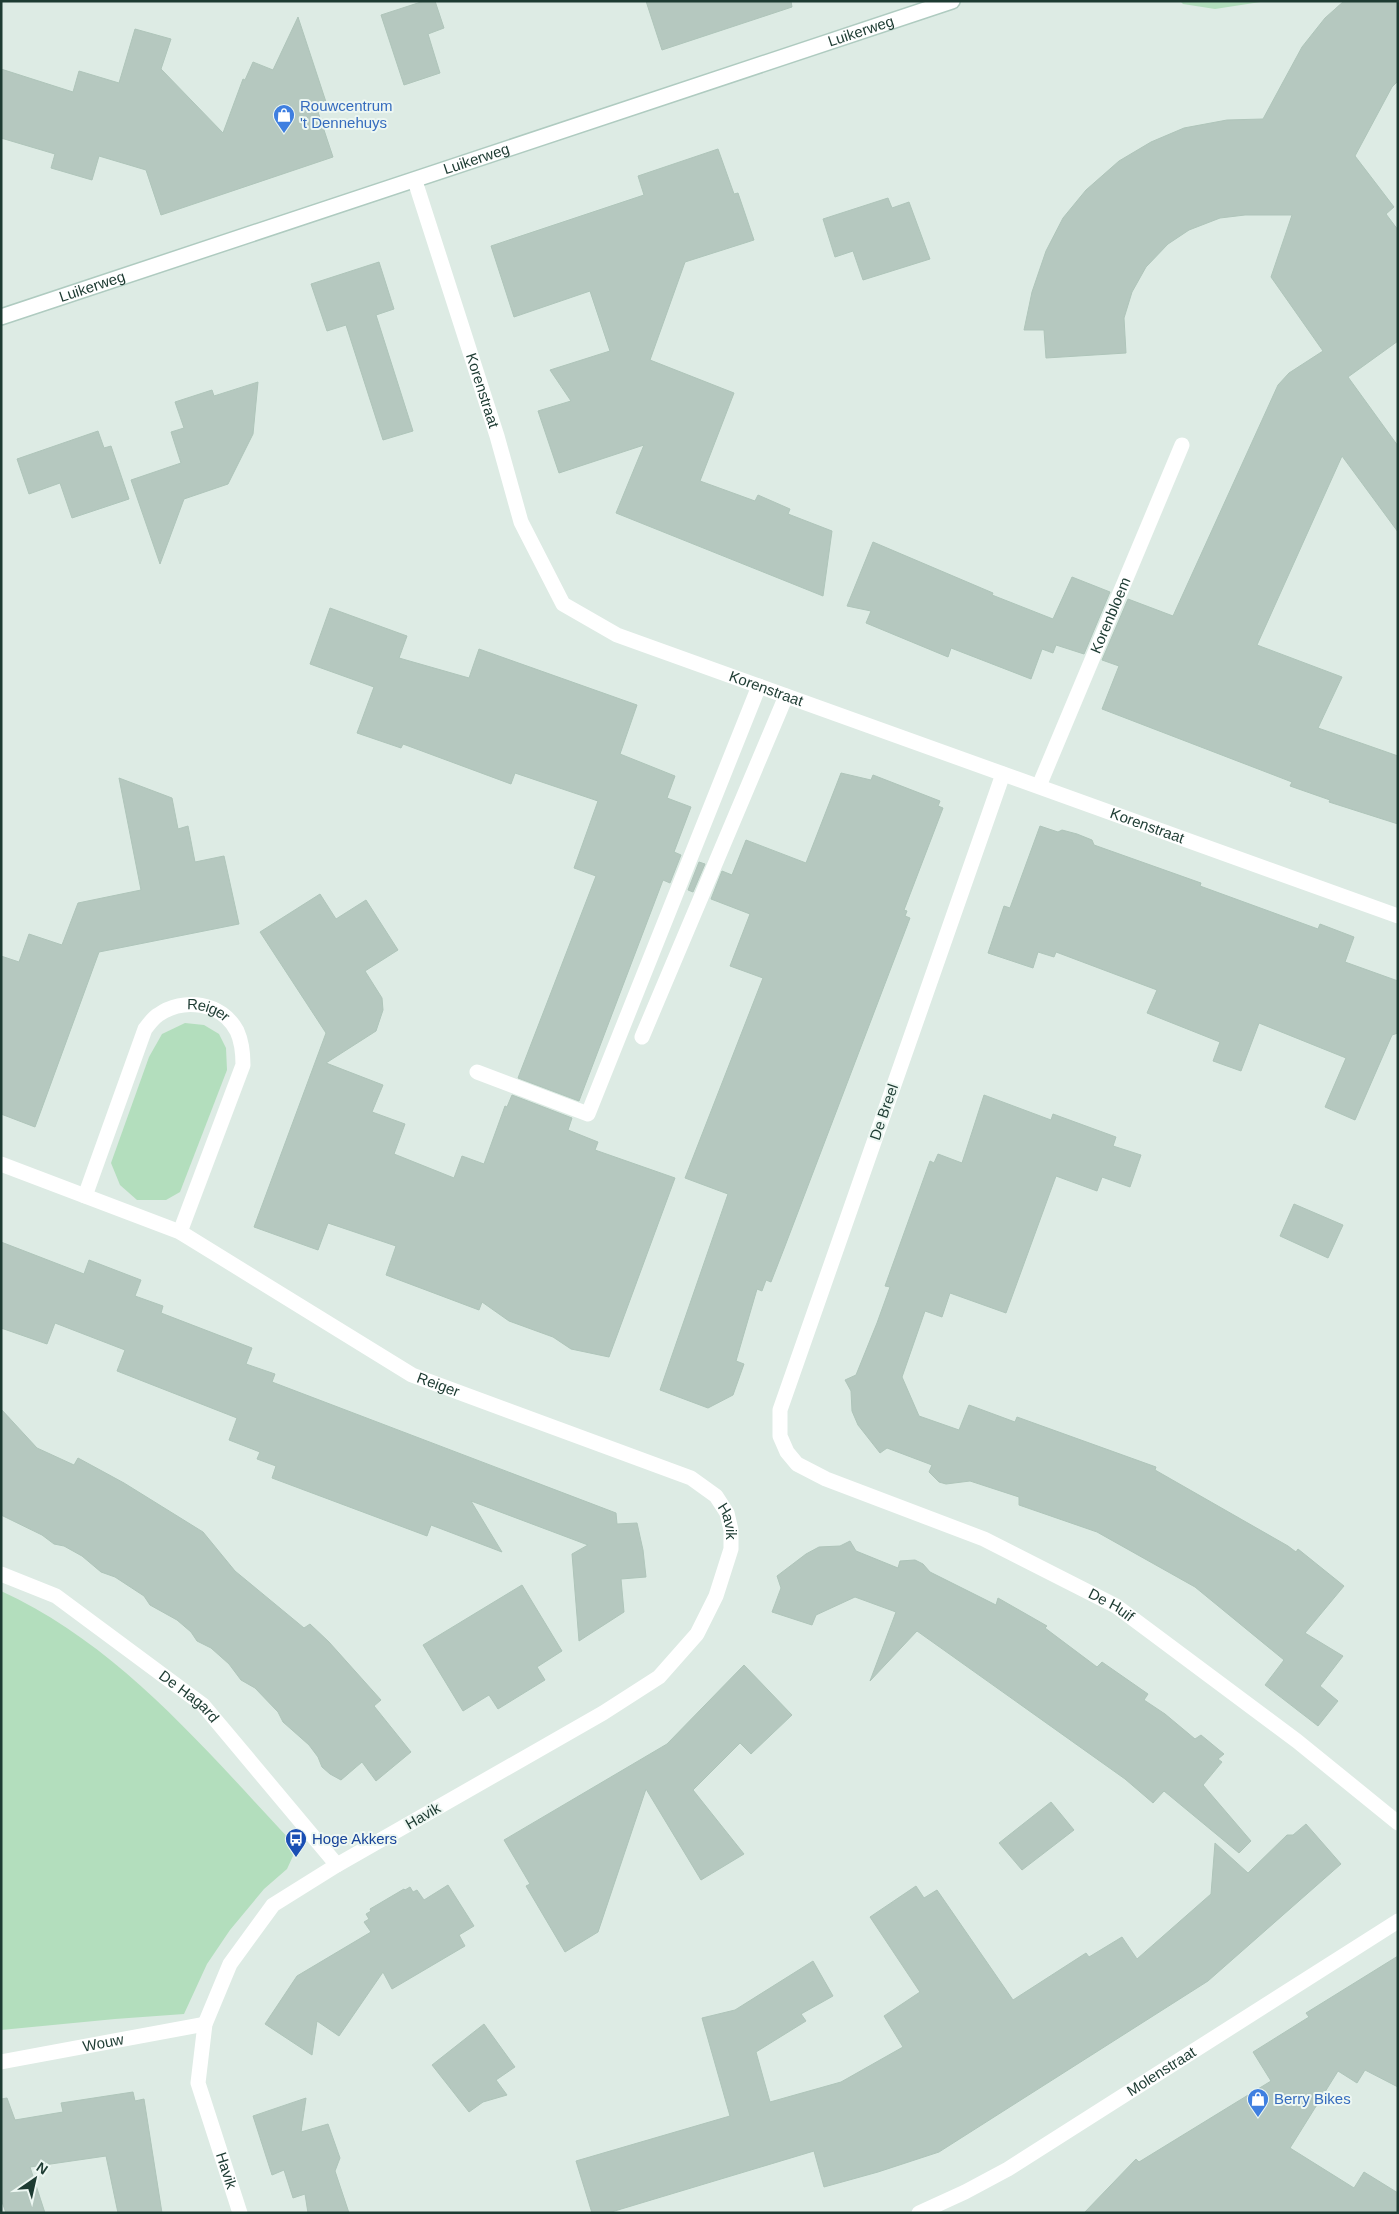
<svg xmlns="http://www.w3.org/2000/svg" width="1399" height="2214" font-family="Arial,sans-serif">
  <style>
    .green { fill: #b3debd }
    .building { fill: #b5c8bf; stroke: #afc5ba }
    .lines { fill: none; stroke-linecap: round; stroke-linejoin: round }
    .secondary-casing { stroke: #afcbc0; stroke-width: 18 }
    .lane { stroke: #fff; stroke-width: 15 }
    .street { stroke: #fff; stroke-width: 15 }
    .secondary { stroke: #fff; stroke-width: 15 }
    .labels { text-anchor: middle; stroke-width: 4; stroke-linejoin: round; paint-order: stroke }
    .street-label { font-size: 15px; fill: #1d3b32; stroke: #edf7f2 }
    .shop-label { font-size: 15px; fill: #366cbe; stroke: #edf7f2; text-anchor: start }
    .transit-label { font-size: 15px; fill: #164399; stroke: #edf7f2; text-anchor: start }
  </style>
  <rect width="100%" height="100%" fill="#ddebe4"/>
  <g class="green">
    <polygon points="1180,1 1267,1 1215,9 1183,4"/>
    <polygon points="185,1023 204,1025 219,1034 226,1048 227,1070 180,1192 166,1200 137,1200 120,1185 111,1163 149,1057 162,1034"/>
    <path d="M 1,1591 C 119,1645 204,1748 291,1841 L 293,1856 L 287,1869 L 264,1889 L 230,1930 L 207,1964 L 184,2014 L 115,2019 L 1,2030 Z"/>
  </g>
  <g class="building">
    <polygon points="424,1 435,1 444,28 428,34 440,73 404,85 381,15"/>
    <polygon points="646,1 791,1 792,7 662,50"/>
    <polygon points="1344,1 1398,1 1398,81 1392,87 1355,156 1394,207 1386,214 1398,230 1398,341 1348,377 1398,446 1398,532 1342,456 1257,645 1342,677 1318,728 1398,756 1398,824 1329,802 1330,800 1290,786 1292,782 1102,709 1119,666 1102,660 1128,599 1173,616 1278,385 1289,373 1323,351 1271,277 1292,215 1245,215 1220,218 1189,230 1168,244 1146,267 1132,292 1124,318 1126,353 1046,358 1044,330 1024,330 1032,292 1046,251 1063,218 1086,190 1119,161 1151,142 1184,128 1227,120 1263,119 1302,47 1325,18"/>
    <polygon points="298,17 327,105 317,109 333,157 161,215 146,170 99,156 92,180 51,168 55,154 1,138 1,69 73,92 79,71 119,83 135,29 171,39 161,69 223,133 243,79 245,80 253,62 273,70"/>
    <polygon points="718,149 734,194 738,193 754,240 685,262 650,360 734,393 700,481 755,501 758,495 790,509 788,514 832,531 823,596 616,513 644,445 559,473 538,411 571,401 550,370 610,351 590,291 514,317 491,246 644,195 638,176"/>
    <polygon points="888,198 892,208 909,202 930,259 863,280 853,251 835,257 823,219"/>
    <polygon points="379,262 394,309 376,315 413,431 383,440 346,325 327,331 311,284"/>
    <polygon points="258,382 253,434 228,484 184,499 160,564 131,480 181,463 171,432 184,428 175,402 212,390 214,396"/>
    <polygon points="98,431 104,448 111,446 129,499 72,518 60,483 29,494 17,459"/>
    <polygon points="873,542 993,593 992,595 1053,619 1072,577 1110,592 1084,654 1056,645 1053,653 1042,649 1031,679 951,648 948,657 866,623 871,611 847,606"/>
    <polygon points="330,608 407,636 399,658 469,678 479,649 637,705 620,754 675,776 667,798 691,807 674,852 681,855 670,883 663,880 579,1101 518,1078 596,876 574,868 598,801 515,773 511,784 403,744 401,748 357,733 374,687 310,664"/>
    <polygon points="841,773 871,780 873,775 940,801 938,806 943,808 904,910 907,911 905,916 910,918 785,1246 771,1282 766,1280 762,1291 757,1289 736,1361 744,1364 733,1395 708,1408 660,1390 728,1194 685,1178 763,978 730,966 750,914 711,899 722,871 732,875 746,840 806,863"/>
    <polygon points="119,778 172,798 178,829 188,826 195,862 224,856 239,924 99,952 35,1127 1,1114 1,956 19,962 29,934 62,945 78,903 141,890"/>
    <polygon points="1040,826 1058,832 1062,830 1077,834 1092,840 1094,845 1201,883 1200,886 1318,929 1320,924 1354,937 1345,962 1398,981 1398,1033 1392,1035 1355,1120 1325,1107 1346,1058 1259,1023 1241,1071 1213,1061 1220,1042 1147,1013 1157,990 1056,952 1054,957 1038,952 1033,968 988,953 1004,906 1010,908"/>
    <polygon points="699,862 705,864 693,892 688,890"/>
    <polygon points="320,894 336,919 366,900 398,950 365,971 382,998 383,1010 376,1031 326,1063 383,1085 372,1112 405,1124 394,1154 454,1178 462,1156 484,1164 505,1106 507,1107 512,1095 572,1118 568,1130 598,1142 595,1150 675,1178 609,1357 571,1349 553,1337 509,1321 482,1302 479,1310 386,1275 396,1246 328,1223 318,1250 254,1227 326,1033 260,932"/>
    <polygon points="984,1095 1051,1120 1053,1114 1116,1137 1113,1146 1141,1155 1130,1187 1102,1177 1097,1191 1056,1176 1006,1313 950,1293 942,1317 925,1311 902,1377 919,1416 959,1430 969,1405 1015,1422 1017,1417 1156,1467 1155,1470 1288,1546 1296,1552 1298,1549 1344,1586 1305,1633 1343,1656 1320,1686 1338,1701 1318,1726 1265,1685 1284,1660 1195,1587 1097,1532 1019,1505 1019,1497 970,1481 946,1484 939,1482 929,1472 932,1465 887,1448 880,1453 858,1425 852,1411 851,1391 845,1380 856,1375 877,1323 890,1287 885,1286 930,1161 934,1163 938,1154 962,1163"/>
    <polygon points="1294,1204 1343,1225 1328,1258 1280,1236"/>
    <polygon points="1,1242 84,1274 89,1260 141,1280 135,1296 163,1306 161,1313 252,1348 246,1364 275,1374 272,1382 616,1513 617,1524 637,1523 643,1550 646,1577 621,1579 624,1612 579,1641 572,1554 588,1545 471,1501 502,1552 431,1525 427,1536 272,1478 276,1466 257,1459 260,1452 229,1440 237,1418 117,1371 125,1350 55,1323 47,1344 1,1328"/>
    <polygon points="1,1409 37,1448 74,1465 78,1458 124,1483 203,1532 235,1571 304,1628 310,1624 329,1642 381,1700 374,1706 411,1752 376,1781 362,1762 341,1780 330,1774 322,1767 318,1757 309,1745 283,1722 278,1712 255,1688 241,1680 229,1664 211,1648 197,1641 191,1632 177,1620 150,1605 144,1596 115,1577 101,1572 82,1556 64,1546 54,1544 42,1535 1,1515"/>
    <polygon points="850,1541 856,1551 898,1568 900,1561 915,1560 923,1564 930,1572 996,1605 998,1598 1047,1626 1045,1628 1097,1667 1102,1662 1148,1694 1144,1700 1165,1714 1195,1739 1201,1735 1224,1754 1218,1759 1222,1762 1203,1785 1251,1841 1239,1853 1164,1791 1153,1803 1125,1779 917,1631 870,1681 896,1612 855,1597 816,1615 812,1625 772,1612 781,1588 777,1576 806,1554 819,1547 840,1546"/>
    <polygon points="522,1585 562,1651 537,1667 545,1680 498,1709 489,1695 463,1711 423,1645"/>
    <polygon points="744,1665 792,1715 751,1754 740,1743 693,1790 744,1854 701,1880 646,1789 598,1932 565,1952 526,1886 530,1884 504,1840 667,1744"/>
    <polygon points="1051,1802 1074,1830 1022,1870 999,1843"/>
    <polygon points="1306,1824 1341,1864 1208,1981 939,2152 878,2172 824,2187 814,2151 608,2213 592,2213 576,2161 730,2116 702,2018 735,2010 813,1961 833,1996 801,2014 806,2021 756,2052 770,2102 841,2082 903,2047 884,2016 920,1992 870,1917 916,1886 924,1898 937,1890 1013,2000 1086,1953 1089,1957 1122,1937 1137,1959 1211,1894 1215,1843 1248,1873 1287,1835 1293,1835"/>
    <polygon points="448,1885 474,1926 459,1935 465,1946 392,1989 383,1972 339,2036 317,2021 312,2055 265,2024 297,1976 371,1932 364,1922 369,1919 366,1914 371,1911 370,1909 404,1889 405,1890 410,1887 413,1892 417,1890 424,1900"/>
    <polygon points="1398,1956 1398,2087 1365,2070 1357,2083 1338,2071 1290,2148 1354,2188 1364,2172 1398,2193 1398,2213 1084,2213 1136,2159 1139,2162 1271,2081 1253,2052 1309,2017 1306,2013"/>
    <polygon points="484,2024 515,2067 496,2080 507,2095 483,2102 469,2112 432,2065"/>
    <polygon points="133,2092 135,2101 144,2099 162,2213 118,2213 106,2156 30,2167 45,2213 6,2213 1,2199 1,2099 7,2098 15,2120 63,2112 61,2103"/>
    <polygon points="306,2098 301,2132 328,2124 340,2158 335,2171 349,2213 308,2213 305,2194 293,2198 284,2170 272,2175 253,2116"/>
  </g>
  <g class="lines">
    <g class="secondary-casing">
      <g id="secondary">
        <path id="s9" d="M 1,317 L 952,1"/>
      </g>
    </g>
    <g class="lane">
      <polyline points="642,1037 786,696"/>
      <polyline points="477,1072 588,1114 759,686"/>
    </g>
    <g class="street">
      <path id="s1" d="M 415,181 L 497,436 L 521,522 L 563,604 L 617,635 L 1398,916"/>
      <path id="s2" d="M 1003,774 L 780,1410 L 780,1436 L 787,1452 L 797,1464 L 826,1479 L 984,1539 L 1116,1606 L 1297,1741 L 1398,1823"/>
      <path id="s3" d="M 1039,786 L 1182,445"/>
      <path id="s4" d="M 1,1164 L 180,1232 L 412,1375 L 691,1478 L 716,1496 L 727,1513 L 731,1530 L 731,1549 L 716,1596 L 697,1634 L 659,1677 L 603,1713 L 337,1865 L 273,1905 L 230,1964 L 205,2024 L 198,2083 L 240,2213"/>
      <path id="s5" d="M 85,1196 L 145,1029 C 149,1024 153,1018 158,1015 C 183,997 222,1002 237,1031 C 242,1042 243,1053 243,1065 L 180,1232"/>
      <path id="s6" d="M 1,1574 L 56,1596 L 203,1705 L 337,1865"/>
      <path id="s7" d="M 1,2062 L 205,2024"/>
      <path id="s8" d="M 919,2213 L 965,2192 L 1008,2169 L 1398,1921"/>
    </g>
    <use href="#secondary" class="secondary"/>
  </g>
  <defs>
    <g id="shop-pin" transform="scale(1.125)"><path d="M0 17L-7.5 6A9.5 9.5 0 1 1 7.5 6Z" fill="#3f7fe0" stroke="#edf7f2"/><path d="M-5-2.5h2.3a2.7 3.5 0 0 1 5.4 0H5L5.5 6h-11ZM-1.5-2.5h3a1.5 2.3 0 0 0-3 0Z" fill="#fff"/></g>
    <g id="bus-pin" transform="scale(1.125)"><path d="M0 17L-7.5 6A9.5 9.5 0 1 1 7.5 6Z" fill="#1a4fb4" stroke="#edf7f2"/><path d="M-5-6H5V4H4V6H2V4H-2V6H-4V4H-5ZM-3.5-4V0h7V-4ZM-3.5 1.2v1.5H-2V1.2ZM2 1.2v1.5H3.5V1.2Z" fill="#fff"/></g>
  </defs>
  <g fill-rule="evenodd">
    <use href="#shop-pin" x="284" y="115"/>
    <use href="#bus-pin" x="296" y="1839"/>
    <use href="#shop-pin" x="1258" y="2099"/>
  </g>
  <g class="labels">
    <g class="street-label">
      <text dy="5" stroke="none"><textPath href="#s9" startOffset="906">Luikerweg</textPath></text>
      <text dy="5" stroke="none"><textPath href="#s9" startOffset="501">Luikerweg</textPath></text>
      <text dy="5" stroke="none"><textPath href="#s9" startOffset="96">Luikerweg</textPath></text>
      <text dy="5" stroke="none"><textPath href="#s1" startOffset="220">Korenstraat</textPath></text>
      <text dy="5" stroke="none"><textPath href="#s3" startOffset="185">Korenbloem</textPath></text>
      <text dy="5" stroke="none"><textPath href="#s1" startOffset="670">Korenstraat</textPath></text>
      <text dy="5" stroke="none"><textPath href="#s1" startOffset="1075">Korenstraat</textPath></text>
      <text dy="5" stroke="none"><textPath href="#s5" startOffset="250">Reiger</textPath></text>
      <text transform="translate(884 1112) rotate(-71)" y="5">De Breel</text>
      <text dy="5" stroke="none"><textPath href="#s4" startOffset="492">Reiger</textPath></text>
      <text dy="5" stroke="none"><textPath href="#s4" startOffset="821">Havik</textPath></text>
      <text dy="5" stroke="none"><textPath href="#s2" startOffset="1078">De Huif</textPath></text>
      <text dy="5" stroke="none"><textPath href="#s6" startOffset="226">De Hagard</textPath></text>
      <text transform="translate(423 1816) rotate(-30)" y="5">Havik</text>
      <text dy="5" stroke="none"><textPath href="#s7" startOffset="104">Wouw</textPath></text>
      <text dy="5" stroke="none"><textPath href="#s8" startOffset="281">Molenstraat</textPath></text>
      <text dy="5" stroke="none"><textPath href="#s4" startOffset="1736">Havik</textPath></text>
    </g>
    <g class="shop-label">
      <text x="300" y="111">Rouwcentrum<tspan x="300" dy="17">'t Dennehuys</tspan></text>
      <text x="1274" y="2104">Berry Bikes</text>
    </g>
    <g class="transit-label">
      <text x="312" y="1844">Hoge Akkers</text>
    </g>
  </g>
  <rect width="1399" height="2214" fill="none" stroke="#1d3b32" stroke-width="5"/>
  <g transform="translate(35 2179) rotate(34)" stroke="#edf7f2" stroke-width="4" paint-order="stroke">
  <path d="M0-4L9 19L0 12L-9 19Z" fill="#1d3b32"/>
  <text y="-8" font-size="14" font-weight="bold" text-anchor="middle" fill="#1d3b32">N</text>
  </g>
</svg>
